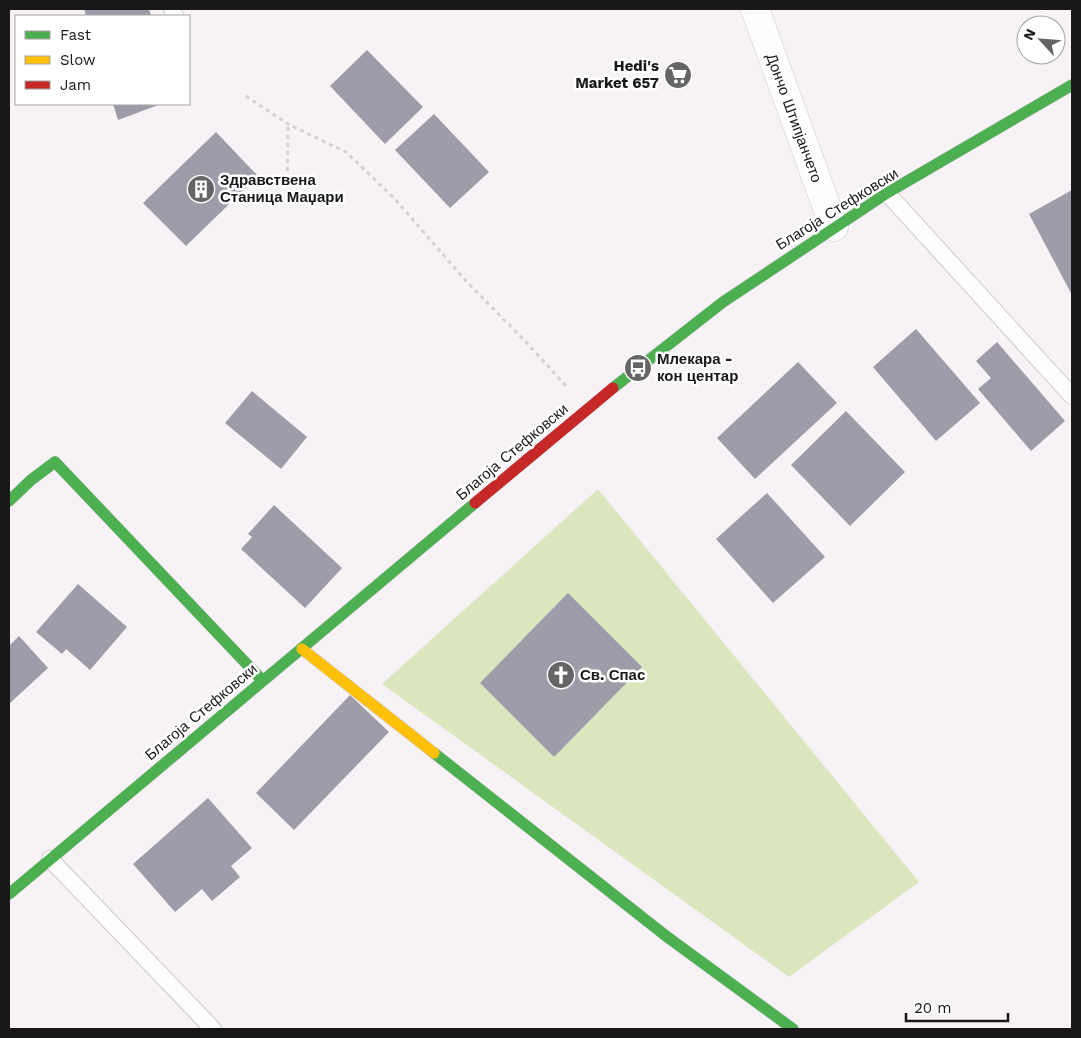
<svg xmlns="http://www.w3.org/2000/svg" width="1081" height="1038" font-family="'Work Sans',sans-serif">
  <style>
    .green { fill: #dce6be }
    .building { fill: #9f9caa }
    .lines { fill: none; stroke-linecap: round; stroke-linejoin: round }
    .lane-casing { stroke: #cdc9cd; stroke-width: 18 }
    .street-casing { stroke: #cdc9cd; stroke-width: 29 }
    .fast-casing { stroke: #cdc9cd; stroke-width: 12 }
    .slow-casing { stroke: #cdc9cd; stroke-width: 12 }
    .jam-casing { stroke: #cdc9cd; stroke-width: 12 }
    .path { stroke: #d4d3d4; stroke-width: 3; stroke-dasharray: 4 4; stroke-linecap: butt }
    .lane { stroke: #fefdfe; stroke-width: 16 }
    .street { stroke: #fefdfe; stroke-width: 28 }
    .fast { stroke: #4caf50; stroke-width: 11 }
    .slow { stroke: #ffc107; stroke-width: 11 }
    .jam { stroke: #c62828; stroke-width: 11 }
    .labels { text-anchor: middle; stroke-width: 5; stroke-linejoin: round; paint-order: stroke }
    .poi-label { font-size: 15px; font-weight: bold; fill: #19171a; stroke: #fff; text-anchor: start }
    .street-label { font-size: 15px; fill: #19171a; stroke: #fff }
  </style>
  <rect width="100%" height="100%" fill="#f6f2f6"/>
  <polygon class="green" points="598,489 919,882 789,977 382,684"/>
  <g class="building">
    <polygon points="84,9 149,9 151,16 86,16"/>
    <polygon points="367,50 423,107 385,144 330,86"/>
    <polygon points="113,104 161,104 118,120"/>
    <polygon points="434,114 489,172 450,208 395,150"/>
    <polygon points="216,132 258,176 186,246 143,203"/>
    <polygon points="1072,190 1072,295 1029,214"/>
    <polygon points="916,329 980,403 936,441 873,367"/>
    <polygon points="997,342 1065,421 1031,451 978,389 991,378 976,361"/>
    <polygon points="798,362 837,403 755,479 717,438"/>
    <polygon points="252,391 307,437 281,469 225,423"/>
    <polygon points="846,411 905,472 850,526 791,465"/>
    <polygon points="767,493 825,557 773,603 716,539"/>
    <polygon points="274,505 342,568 305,608 241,549 252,537 248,534"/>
    <polygon points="78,584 127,627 90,670 66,649 62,654 36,632"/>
    <polygon points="568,593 642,667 554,757 480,683"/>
    <polygon points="19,636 48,668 9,704 9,646"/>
    <polygon points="350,695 389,732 294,830 256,793"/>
    <polygon points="208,798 252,848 231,866 240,877 212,901 202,889 175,912 133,864"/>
  </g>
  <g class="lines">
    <g class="lane-casing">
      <g id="lane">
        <polyline points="172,9 175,16"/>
        <polyline points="887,193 1072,396"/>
        <polyline points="50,859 213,1029"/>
      </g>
    </g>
    <g class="street-casing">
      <polyline id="street" points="755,9 834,227"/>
    </g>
    <g class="fast-casing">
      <g id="fast">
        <polyline points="613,388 723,302 887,193 1072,85"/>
        <polyline points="9,501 31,480 55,462 262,680"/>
        <polyline points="434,753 666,936 793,1029"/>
        <polyline points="9,894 475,503"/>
      </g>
    </g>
    <g class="slow-casing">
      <polyline id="slow" points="302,649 434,753"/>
    </g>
    <g class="jam-casing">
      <polyline id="jam" points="475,503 613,388"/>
    </g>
    <g class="path">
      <polyline points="246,96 288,124 346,152 395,199 466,281 526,342 566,386"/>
      <polyline points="287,203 288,124"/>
    </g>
    <use href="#lane" class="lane"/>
    <use href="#street" class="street"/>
    <use href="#fast" class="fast"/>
    <use href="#slow" class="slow"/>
    <use href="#jam" class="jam"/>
  </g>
  <defs>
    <g id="supermarket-disc" transform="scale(1.4375)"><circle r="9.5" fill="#666467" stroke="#fff"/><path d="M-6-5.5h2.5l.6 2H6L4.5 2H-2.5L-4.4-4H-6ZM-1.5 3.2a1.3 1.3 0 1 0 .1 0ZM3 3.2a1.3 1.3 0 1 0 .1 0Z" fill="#fff"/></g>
    <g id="building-disc" transform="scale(1.4375)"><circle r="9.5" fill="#666467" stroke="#fff"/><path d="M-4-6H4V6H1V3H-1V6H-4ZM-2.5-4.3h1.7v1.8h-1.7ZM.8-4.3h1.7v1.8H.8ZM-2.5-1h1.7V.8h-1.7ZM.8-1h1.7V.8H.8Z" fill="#fff"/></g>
    <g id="bus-disc" transform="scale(1.4375)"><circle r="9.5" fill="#666467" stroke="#fff"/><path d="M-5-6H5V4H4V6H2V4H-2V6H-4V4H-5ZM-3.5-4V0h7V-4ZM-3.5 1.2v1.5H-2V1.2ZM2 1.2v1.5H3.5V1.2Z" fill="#fff"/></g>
    <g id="church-disc" transform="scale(1.4375)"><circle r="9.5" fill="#666467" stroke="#fff"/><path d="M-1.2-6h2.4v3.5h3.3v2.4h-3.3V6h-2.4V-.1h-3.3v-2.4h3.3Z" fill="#fff"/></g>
  </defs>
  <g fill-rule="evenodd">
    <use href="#supermarket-disc" x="678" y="75"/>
    <use href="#building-disc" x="201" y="189"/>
    <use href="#bus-disc" x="638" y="368"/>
    <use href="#church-disc" x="561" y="675"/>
  </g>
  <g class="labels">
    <g class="poi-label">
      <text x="659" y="71" text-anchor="end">Hedi's<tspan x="659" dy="17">Market 657</tspan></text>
      <text x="220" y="185">Здравствена<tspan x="220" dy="17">Станица Маџари</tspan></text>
      <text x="657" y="364">Млекара -<tspan x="657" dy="17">кон центар</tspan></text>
      <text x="580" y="680">Св. Спас</text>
    </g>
    <g class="street-label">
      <text transform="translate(794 118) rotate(70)" y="5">Дончо Штипјанчето</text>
      <text transform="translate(837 209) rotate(-32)" y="5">Благоја Стефковски</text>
      <text transform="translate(512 452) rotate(-40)" y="5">Благоја Стефковски</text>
      <text transform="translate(201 712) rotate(-40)" y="5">Благоја Стефковски</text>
    </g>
  </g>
  <rect width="1081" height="1038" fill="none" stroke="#19171a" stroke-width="20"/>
  <rect x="15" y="15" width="175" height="90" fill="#ffffff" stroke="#a3a2a3"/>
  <rect x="25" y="31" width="25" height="8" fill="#4caf50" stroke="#a3a2a3"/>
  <text x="60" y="40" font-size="15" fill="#19171a">Fast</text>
  <rect x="25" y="56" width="25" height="8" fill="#ffc107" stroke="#a3a2a3"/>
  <text x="60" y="65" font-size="15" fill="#19171a">Slow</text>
  <rect x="25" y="81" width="25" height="8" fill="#c62828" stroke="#a3a2a3"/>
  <text x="60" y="90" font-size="15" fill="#19171a">Jam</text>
  <g transform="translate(1041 40) rotate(296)"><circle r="24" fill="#ffffff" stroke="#a3a2a3"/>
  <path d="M0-4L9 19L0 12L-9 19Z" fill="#666467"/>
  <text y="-8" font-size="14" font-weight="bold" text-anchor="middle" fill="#19171a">N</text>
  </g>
  <path d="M906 1013v8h102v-8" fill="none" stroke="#19171a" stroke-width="2.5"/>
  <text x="914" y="1013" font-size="15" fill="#19171a" stroke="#ffffff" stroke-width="4" paint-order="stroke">20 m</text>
</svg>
